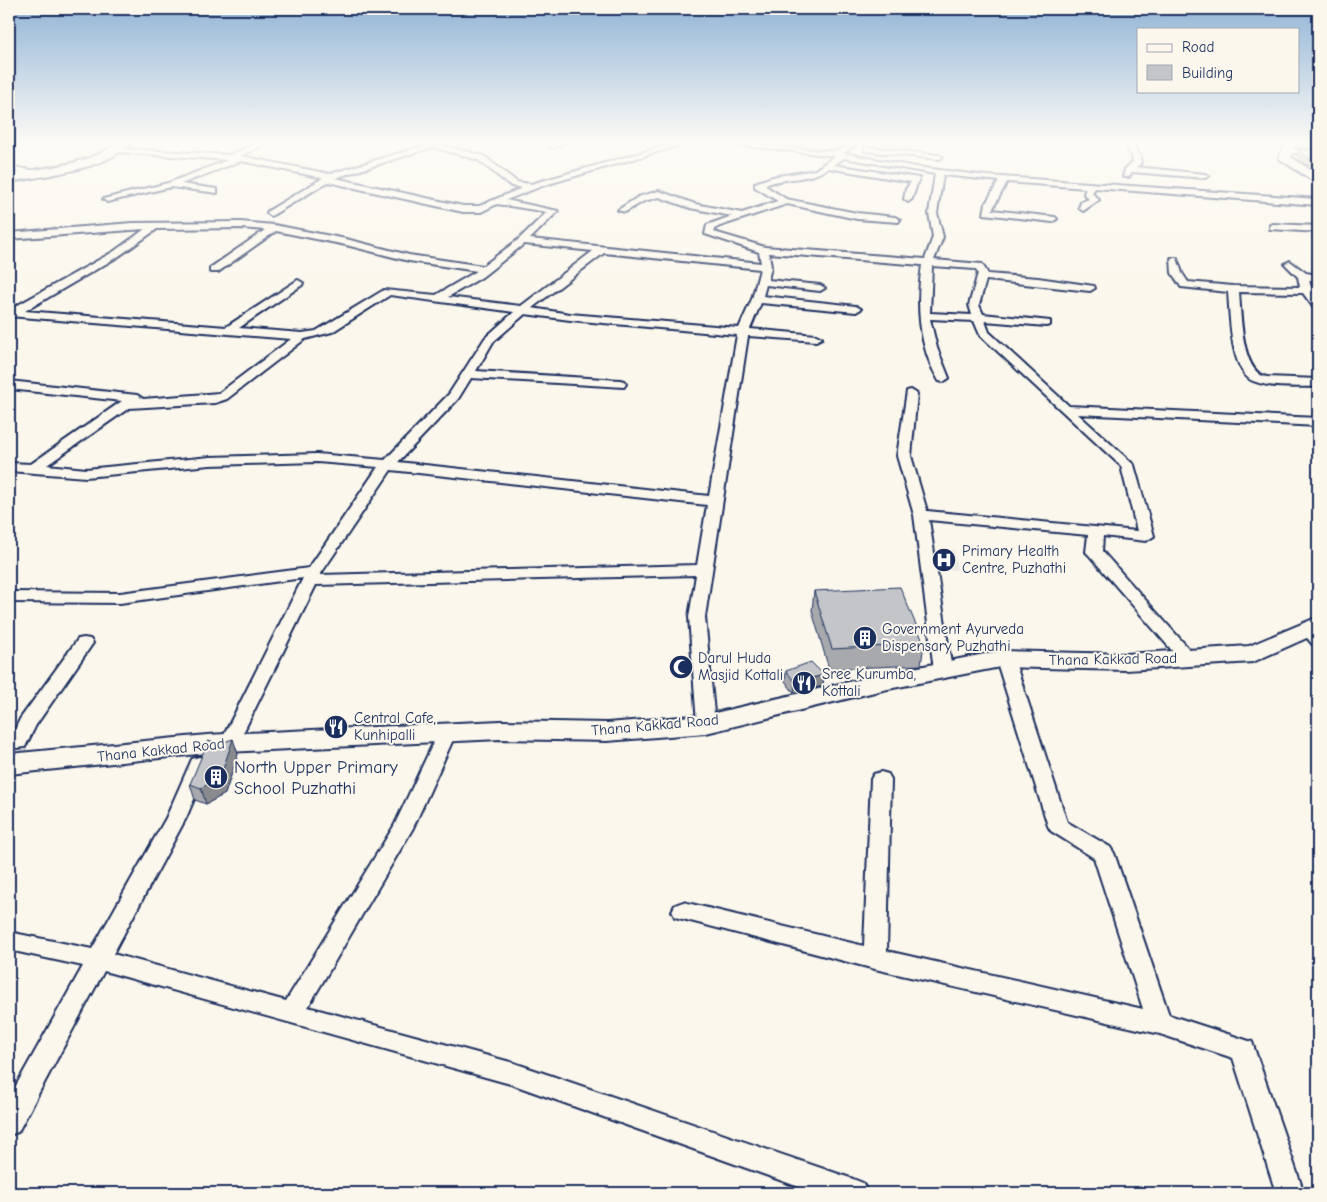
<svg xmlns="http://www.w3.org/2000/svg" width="1327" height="1202" font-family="'Comic Neue',sans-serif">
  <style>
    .built { fill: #eae8e2 }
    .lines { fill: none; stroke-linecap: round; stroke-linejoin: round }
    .minor-casing { stroke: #1b2f5e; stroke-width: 4 }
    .secondary-casing { stroke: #1b2f5e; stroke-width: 4 }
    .minor { fill: #fbf7ec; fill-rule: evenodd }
    .secondary { fill: #fbf7ec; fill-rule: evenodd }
    .wall { fill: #a8a9ad; stroke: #1b2f5e }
    .shaded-wall { fill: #888a8d; stroke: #1b2f5e }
    .building { fill: #c3c5c9; stroke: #1b2f5e }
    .labels { text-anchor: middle; stroke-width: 4; stroke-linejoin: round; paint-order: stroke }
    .poi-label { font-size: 15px; fill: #1b2f5e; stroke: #fbf7ec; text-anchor: start }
    .street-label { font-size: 15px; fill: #1b2f5e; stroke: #fbf7ec }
    .near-poi-label { font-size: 18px; fill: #1b2f5e; stroke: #fbf7ec; text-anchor: start }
  </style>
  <rect width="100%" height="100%" fill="#fbf7ec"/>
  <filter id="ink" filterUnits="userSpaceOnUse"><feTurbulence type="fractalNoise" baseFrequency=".02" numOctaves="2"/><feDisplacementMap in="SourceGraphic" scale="10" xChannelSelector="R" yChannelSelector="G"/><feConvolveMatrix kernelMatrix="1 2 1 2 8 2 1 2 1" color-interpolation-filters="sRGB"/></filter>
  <g filter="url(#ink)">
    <polygon class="built" points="954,550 957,570 934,568 931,552"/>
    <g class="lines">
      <g class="minor-casing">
        <g id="minor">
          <path d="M 259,142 L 269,142 L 241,156 L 330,174 L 436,142 L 447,142 L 441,145 L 484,156 L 517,182 L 531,184 L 679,142 L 691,142 L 545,185 L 506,200 L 558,211 L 530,239 L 761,263 L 759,252 L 705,234 L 707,225 L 732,216 L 690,208 L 659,197 L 644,201 L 625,212 L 618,210 L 638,197 L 659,191 L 695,204 L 742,213 L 778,201 L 755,187 L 755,183 L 772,177 L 815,170 L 835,156 L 729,144 L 725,142 C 761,142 795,150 831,151 C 841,152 849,142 860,142 L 843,153 L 916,167 L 987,176 L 1318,199 L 1318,205 L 1095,188 L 1092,193 L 1099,200 L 1083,211 L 1079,208 L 1081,202 L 1089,199 L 1084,194 L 1086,188 L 1007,182 L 992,210 L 1055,217 L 1057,219 L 1052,222 L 984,214 L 986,203 L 999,181 L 943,175 L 937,213 L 943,237 L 934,260 L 982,264 L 988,274 L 1038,278 L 1094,286 L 1095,288 L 1090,291 L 986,280 L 979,305 L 983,314 L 1050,321 L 1050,325 L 1046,326 L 985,321 L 989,332 L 1069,406 L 1318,418 L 1318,426 L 1078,414 L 1134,465 L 1154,536 L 1146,541 L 1103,536 L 1102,551 L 1197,658 L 1194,662 L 1182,662 L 1089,555 L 1086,552 L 1088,535 L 929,520 L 952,670 L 949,674 L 937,674 L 934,670 L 914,515 L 897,456 L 907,391 L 911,390 L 917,394 L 911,456 L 927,511 L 1137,531 L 1121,466 L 980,335 L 974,321 L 930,319 L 937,348 L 949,378 L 943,382 L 939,381 C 918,347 916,303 922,265 L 769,253 L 771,267 L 768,280 L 820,285 L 825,288 L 820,291 L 766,285 L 763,296 L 856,306 L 861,309 L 856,312 L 761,303 L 750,329 L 816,335 L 822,338 L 816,341 L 748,336 L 705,617 L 715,724 L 713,728 L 706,730 L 699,728 L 697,724 L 689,617 L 696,575 L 316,585 L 238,743 L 236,748 L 229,749 L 222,748 L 220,743 L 303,578 L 120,603 L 9,602 L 9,592 L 120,593 L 309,568 L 378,467 L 317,462 L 210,465 L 86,477 L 9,471 L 9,463 L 31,464 L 122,401 L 9,389 L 9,381 L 137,395 L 143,399 L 219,393 L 291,339 L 9,316 L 9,310 L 113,252 L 145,229 L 9,239 L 9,233 L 132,223 L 241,222 L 274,225 L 346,239 L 409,255 L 483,266 L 519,239 L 547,212 L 497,204 L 481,212 L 463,212 L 328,182 L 271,216 L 267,213 L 268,211 L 323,178 L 241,161 L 181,184 L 217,189 L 217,193 L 171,187 L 107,202 L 103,199 L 168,183 L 228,160 L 114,152 L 110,150 L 111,148 L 230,155 ZM 433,147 L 478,160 L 511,186 L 522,188 L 479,206 L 463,206 L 335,178 ZM 844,158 L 935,174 L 929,213 L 933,237 L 925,259 L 765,247 L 714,232 L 714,229 L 720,226 L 787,204 L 857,219 L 898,222 L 900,220 L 895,217 L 857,213 L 786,199 L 764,185 C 785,177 809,181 828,168 L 911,182 L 906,189 L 904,199 L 908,202 L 912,199 L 919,178 L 834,165 ZM 241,228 L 265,230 L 210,268 L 210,272 L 218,272 L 276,231 L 346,245 L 409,261 L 477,271 L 436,295 L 384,290 L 316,331 L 302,333 L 239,328 L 302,285 L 303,283 L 298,280 L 226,327 L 25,311 L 119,256 L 157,229 ZM 524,244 L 593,251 L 521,306 L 448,297 L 482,277 ZM 604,253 L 760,269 L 752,299 L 739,328 L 570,314 L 532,308 ZM 932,266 L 975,269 L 978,273 L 969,305 L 972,315 L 930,313 ZM 390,295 L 514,312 L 485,338 L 449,394 L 385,460 L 317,454 L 210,457 L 86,469 L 47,465 L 129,408 L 215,403 L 227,399 L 305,339 L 332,332 ZM 525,314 L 570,320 L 737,335 L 709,496 L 398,462 L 458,399 L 471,378 L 624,387 L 626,384 L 624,381 L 620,380 L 476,371 L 493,342 ZM 391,470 L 707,505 L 697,565 L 320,575 Z"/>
          <polygon points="557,142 568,142 553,148 549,146"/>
          <polygon points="1123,142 1131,142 1140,156 1141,163 1136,167 1205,174 1209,176 1205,178 1132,172 1129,177 1123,177 1125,169 1133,162 1132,156"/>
          <polygon points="868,147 939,155 943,157 939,159 865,151 865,147"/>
          <polygon points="1288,149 1318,150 1318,154 1285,153 1284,151"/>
          <polygon points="9,166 35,171 36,173 32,175 9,170"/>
          <polygon points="1273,224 1318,226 1318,232 1270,229 1270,225"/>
          <path d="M 1171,258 L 1177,258 L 1182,273 L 1188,282 L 1233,286 L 1300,287 L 1298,277 L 1285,264 L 1290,261 L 1306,273 L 1318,275 L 1318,281 L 1309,280 C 1311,291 1319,298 1318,309 L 1314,308 L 1303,293 L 1239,292 C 1241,314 1241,373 1267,377 L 1318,379 L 1318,387 C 1299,386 1272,389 1253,381 C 1230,371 1230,314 1228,292 L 1181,287 L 1172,273 Z"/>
          <polygon points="1308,624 1314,625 1318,630 1318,645 1312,644 1300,629 1302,625"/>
          <polygon points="84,638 90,639 93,643 36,725 25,747 18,748 11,747 9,742 20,719 78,639"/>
          <polygon points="1005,654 1011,655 1014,659 1067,822 1110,847 1114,853 1169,1015 1252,1042 1304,1193 1276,1193 1233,1058 1160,1034 875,969 675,917 672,911 675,905 683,902 864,946 871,779 874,774 881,772 888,774 891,779 887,951 1143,1009 1094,858 1051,831 1048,826 996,659 999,655"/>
          <polygon points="447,727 454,729 456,733 413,828 308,1007 514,1063 853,1179 863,1183 867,1193 816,1193 514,1085 104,971 18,1132 9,1135 9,1098 83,966 9,950 9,932 92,949 166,818 192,759 199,757 206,759 209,764 186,818 113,954 286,1001 394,826 438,733 440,729"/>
        </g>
      </g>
      <g class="secondary-casing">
        <g id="secondary">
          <path d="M 118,142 L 131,142 C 108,170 42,176 9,182 L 9,174 C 45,167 89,166 118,142 Z"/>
          <polygon points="1286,142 1296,142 1291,157 1318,175 1318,184 1281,160 1279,158"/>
          <polygon points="1318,617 1318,633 1253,662 1126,670 1000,667 883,690 706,733 607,741 500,739 207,753 9,774 9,754 207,735 500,721 607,723 706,715 883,674 1000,651 1126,654 1249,646"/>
        </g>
      </g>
      <use href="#minor" class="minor"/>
      <use href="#secondary" class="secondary"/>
    </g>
    <g class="wall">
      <polygon points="1299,149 1318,150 1318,166 1307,165 1300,161 1297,155"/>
      <polygon points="814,591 924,644 921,665 829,669 812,611"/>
      <polygon points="786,671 824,675 823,686 794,693 785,681"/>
      <polygon points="238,754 225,794 206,804 195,800 190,784"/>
    </g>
    <g class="shaded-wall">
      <polygon points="824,675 823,686 794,693 795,682"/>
      <polygon points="233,739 238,754 225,794 206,804 201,788"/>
    </g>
    <g class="building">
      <polygon points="1299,149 1318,150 1318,160 1309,159 1302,154"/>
      <polygon points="900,587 924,644 832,649 814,591"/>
      <polygon points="811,662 824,675 795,682 786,671"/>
      <polygon points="233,739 220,778 201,788 190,784 208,741 218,744"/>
    </g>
  </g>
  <linearGradient id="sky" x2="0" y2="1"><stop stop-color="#91b4d6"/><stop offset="0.46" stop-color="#fdfbf6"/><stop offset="1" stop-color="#fdfbf6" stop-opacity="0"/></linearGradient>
  <rect width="1327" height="310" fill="url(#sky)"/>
  <defs>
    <g id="hospital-disc" transform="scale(1.25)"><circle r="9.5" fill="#1b2f5e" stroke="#fbf7ec"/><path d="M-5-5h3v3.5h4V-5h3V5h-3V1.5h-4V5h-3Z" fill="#fff"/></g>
    <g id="building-disc" transform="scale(1.25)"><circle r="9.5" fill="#1b2f5e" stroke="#fbf7ec"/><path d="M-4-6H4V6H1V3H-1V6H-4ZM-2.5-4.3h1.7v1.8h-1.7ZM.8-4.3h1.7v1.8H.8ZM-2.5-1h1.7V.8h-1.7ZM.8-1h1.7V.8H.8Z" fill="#fff"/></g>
    <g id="mosque-disc" transform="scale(1.25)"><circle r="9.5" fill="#1b2f5e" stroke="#fbf7ec"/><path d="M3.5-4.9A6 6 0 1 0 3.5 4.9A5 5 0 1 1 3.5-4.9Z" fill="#fff"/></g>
    <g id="restaurant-disc" transform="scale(1.25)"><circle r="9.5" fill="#1b2f5e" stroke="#fbf7ec"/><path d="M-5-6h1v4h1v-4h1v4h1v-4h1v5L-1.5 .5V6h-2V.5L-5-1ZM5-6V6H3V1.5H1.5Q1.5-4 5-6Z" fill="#fff"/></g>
  </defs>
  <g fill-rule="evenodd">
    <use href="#hospital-disc" x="944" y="560"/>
    <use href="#building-disc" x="865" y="638"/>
    <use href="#mosque-disc" x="681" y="667"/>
    <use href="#restaurant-disc" x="804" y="683"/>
    <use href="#restaurant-disc" x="336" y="727"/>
    <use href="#building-disc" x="216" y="777"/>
  </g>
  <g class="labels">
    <g class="poi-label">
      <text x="962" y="556">Primary Health<tspan x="962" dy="17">Centre, Puzhathi</tspan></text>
      <text x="882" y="634">Government Ayurveda<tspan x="882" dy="17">Dispensary Puzhathi</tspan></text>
      <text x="698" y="663">Darul Huda<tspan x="698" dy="17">Masjid Kottali</tspan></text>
      <text x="822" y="679">Sree Kurumba,<tspan x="822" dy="17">Kottali</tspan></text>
      <text x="354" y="723">Central Cafe,<tspan x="354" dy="17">Kunhipalli</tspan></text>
    </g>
    <g class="street-label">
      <text transform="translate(1113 659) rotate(-1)" y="5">Thana Kakkad Road</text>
      <text transform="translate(655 725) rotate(-5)" y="5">Thana Kakkad Road</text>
      <text transform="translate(161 750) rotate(-6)" y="5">Thana Kakkad Road</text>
    </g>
    <g class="near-poi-label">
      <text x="234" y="773">North Upper Primary<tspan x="234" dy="21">School Puzhathi</tspan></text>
    </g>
  </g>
  <rect width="1327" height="1202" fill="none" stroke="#fbf7ec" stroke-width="30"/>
  <rect x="15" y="15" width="1297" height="1172" fill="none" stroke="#1b2f5e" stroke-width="2" filter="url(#ink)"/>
  <rect x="1137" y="28" width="162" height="65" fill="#fbf7ec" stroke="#a1a7b3"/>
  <rect x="1147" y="44" width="25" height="8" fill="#fbf7ec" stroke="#a1a7b3"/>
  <text x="1182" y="52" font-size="15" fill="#1b2f5e">Road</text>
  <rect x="1147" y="65" width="25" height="15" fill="#c3c5c9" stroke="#a1a7b3"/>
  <text x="1182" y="78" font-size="15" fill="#1b2f5e">Building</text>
</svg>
